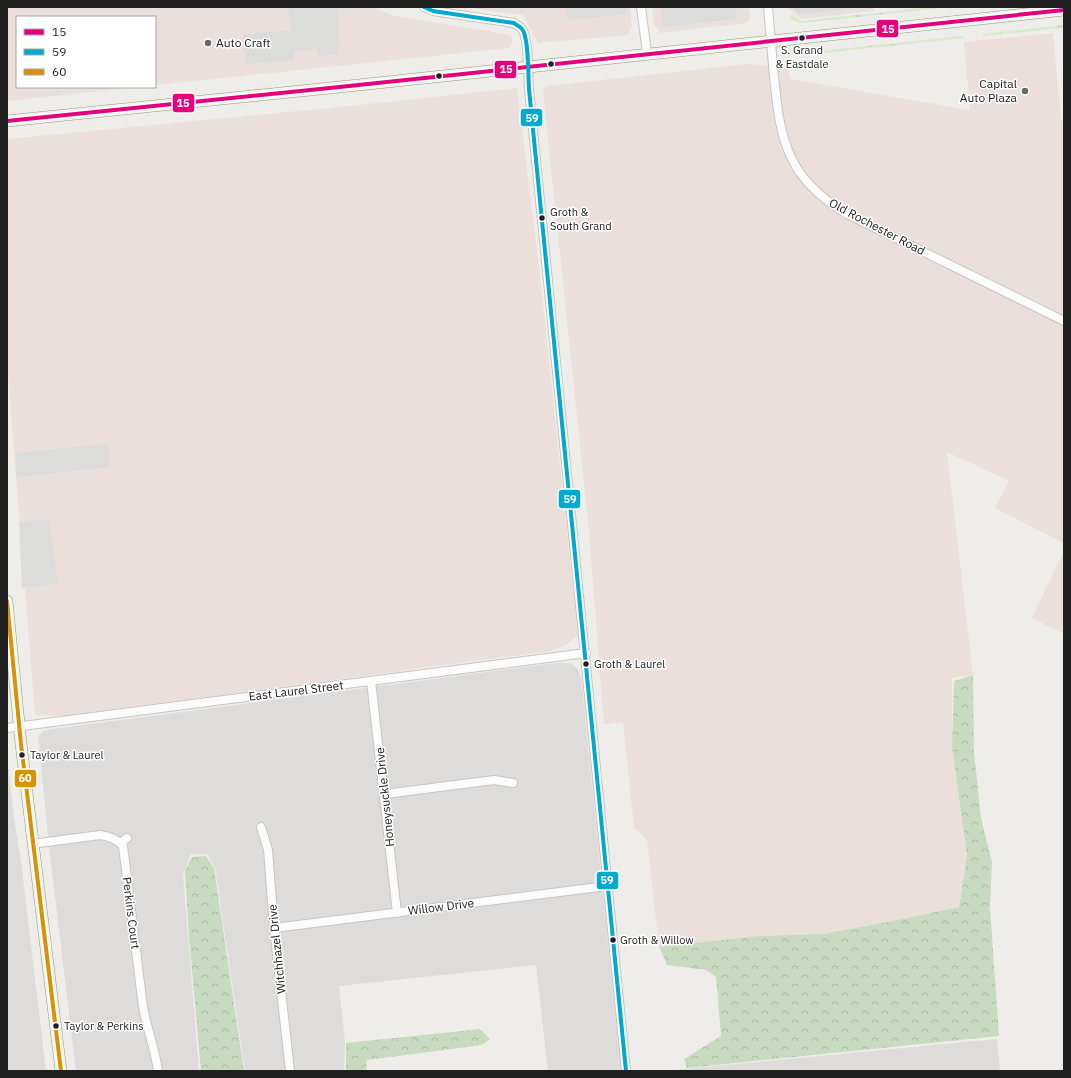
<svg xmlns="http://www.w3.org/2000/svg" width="1071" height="1078" font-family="'IBM Plex Sans',sans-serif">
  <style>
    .residential { fill: #dddcda }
    .commercial { fill: #ebdfdb }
    .religious { fill: #dcdcda }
    .grass { fill: url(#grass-tufts) }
    .forest { fill: url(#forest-crowns) }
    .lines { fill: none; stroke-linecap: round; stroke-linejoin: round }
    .street-casing { stroke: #c5c5c3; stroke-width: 10 }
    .secondary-casing { stroke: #949881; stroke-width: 12 }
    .street { stroke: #fcfcfc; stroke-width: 8 }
    .secondary { stroke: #f2f4ec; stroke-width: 11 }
    .bus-1-casing { stroke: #fff; stroke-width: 7 }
    .bus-2-casing { stroke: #fff; stroke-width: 7 }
    .bus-3-casing { stroke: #fff; stroke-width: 7 }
    .bus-1 { stroke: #e5007d; stroke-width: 4 }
    .bus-2 { stroke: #00a9ce; stroke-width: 4 }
    .bus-3 { stroke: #d79205; stroke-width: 4 }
    .bus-dot { fill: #202020; stroke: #fff; stroke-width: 1.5 }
    .poi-dot { fill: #686866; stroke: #fff; stroke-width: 1.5 }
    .labels { text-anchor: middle; stroke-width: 3; stroke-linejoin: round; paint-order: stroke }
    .bus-label { font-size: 11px; fill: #202020; stroke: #fff; text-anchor: start }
    .poi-label { font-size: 12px; fill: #202020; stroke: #fff; text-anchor: start }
    .street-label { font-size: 12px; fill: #202020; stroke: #fff }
    .line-badge { stroke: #fff; stroke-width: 1.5 }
    .badge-label { font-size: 11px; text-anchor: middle; font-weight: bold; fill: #fff }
  </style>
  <defs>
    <pattern id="grass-tufts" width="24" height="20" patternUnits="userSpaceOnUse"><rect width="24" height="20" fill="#d9eaca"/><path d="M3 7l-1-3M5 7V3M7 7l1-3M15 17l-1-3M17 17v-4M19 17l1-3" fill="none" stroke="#bac8ad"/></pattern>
    <pattern id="forest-crowns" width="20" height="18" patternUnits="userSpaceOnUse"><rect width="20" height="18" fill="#c8dbc0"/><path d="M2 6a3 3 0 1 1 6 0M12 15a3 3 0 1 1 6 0" fill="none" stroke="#acbca5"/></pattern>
  </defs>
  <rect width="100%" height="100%" fill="#eeede9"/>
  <g class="residential">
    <polygon points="556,663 570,663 577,668 581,676 621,1071 548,1071 536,965 339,986 345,1042 344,1071 245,1071 215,868 207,854 191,854 183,874 199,1071 76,1071 50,855 38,736 45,730"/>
    <polygon points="7,754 14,818 21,861 46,1071 7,1071"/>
    <polygon points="997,1039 1000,1071 665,1071 683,1069"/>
  </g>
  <g class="commercial">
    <polygon points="7,7 374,7 391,15 506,34 511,36 513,42 510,48 155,85 155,17 17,17 17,87 138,87 7,101"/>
    <polygon points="471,7 630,7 632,26 628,35 538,43 523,15 482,10"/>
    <polygon points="652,7 748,7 751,18 747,23 660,33 654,23"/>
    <polygon points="787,7 874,7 874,11 801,19"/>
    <polygon points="1053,33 1061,120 1064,121 1064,543 995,508 1009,481 947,452 973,675 952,678 952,746 967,856 959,907 897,920 824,934 758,936 659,947 647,840 634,828 623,722 604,724 589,531 543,92 546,86 747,64 788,67 790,79 970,110 964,42"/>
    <polygon points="517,88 539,266 578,635 566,645 550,651 177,701 58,716 35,715 7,363 7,139 340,107"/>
    <polygon points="1064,551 1064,634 1032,618"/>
  </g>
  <g class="religious">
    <polygon points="288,7 337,7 340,46 337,47 338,54 318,56 317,49 294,52 294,60 246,64 243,35 291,30"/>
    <polygon points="566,7 626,7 627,14 567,20"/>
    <polygon points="661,7 735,7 736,19 663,27"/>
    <polygon points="792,7 851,7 843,10 801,14 797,13"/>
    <polygon points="108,444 110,467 16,477 16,453"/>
    <polygon points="49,519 58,583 22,588 19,523"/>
  </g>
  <g class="grass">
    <polygon points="932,7 951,7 802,23 794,21 789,18 792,14 800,21"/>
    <polygon points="1064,25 1064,28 982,36 983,34"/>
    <polygon points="961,36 964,38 813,54 799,59 794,66 791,64 802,57 822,51"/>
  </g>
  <g class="forest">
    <polygon points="973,675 974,752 981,818 992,862 990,907 999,1036 687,1068 684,1059 721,1036 716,977 706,970 667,965 659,947 758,936 824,934 897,920 959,907 967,856 952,746 954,681"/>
    <polygon points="206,856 214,868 244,1071 201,1071 189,937 185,871 192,857"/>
    <polygon points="480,1029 490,1039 482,1045 367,1060 366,1071 346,1071 346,1043"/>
  </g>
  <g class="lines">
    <g class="street-casing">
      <g id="street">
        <path d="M 424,7 L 433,11 L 514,23 C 516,25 520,26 522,29 C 529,37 528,76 529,89 L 626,1071"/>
        <polyline points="641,7 647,53"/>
        <path d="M 768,7 C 770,30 772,53 774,77 C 777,104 779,132 791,157 C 802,182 824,200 847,214 L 1064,321"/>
        <polyline points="371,681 397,913"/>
        <polyline points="7,728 586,653"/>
        <polyline points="385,794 494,780 513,783"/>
        <polyline points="261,827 268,850 274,928 290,1071"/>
        <polyline points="120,843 127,838"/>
        <path d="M 32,844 L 100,835 C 109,836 117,839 123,846 L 143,1007 C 147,1029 155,1049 158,1071"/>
        <polyline points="274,928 607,886"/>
      </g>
    </g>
    <g class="secondary-casing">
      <g id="secondary">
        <polyline points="7,121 349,86 1064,10"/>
        <polyline points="7,601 21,744 61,1071"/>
      </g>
    </g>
    <use href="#street" class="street"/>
    <use href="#secondary" class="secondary"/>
    <g class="bus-1-casing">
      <polyline id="bus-1" points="7,121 349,86 1064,10"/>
    </g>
    <g class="bus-2-casing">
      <path id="bus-2" d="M 424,7 L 433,11 L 514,23 C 516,25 520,26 522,29 C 529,37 528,76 529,89 L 626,1071"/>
    </g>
    <g class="bus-3-casing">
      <polyline id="bus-3" points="7,601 21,744 61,1071"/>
    </g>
    <use href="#bus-1" class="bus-1"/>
    <use href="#bus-2" class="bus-2"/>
    <use href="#bus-3" class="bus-3"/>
  </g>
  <g class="bus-dot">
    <circle cx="802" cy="38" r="3.5"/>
    <circle cx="551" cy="64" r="3.5"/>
    <circle cx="439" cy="76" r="3.5"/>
    <circle cx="542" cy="218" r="3.5"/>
    <circle cx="586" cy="664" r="3.5"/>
    <circle cx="22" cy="755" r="3.5"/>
    <circle cx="613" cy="940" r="3.5"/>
    <circle cx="56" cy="1026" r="3.5"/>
  </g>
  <g class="poi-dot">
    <circle cx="208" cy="43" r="4"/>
    <circle cx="1025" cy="91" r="4"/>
  </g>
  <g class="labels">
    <g class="bus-label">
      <text x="802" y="54" text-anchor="middle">S. Grand<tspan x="802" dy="14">&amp; Eastdale</tspan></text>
      <text x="550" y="216">Groth &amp;<tspan x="550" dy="14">South Grand</tspan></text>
      <text x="594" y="668">Groth &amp; Laurel</text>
      <text x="30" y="759">Taylor &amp; Laurel</text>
      <text x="620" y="944">Groth &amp; Willow</text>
      <text x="64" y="1030">Taylor &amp; Perkins</text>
    </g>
    <g class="poi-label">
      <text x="216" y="47">Auto Craft</text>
      <text x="1017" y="88" text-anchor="end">Capital<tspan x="1017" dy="14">Auto Plaza</tspan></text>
    </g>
    <g class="street-label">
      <text transform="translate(877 227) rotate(28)" y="4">Old Rochester Road</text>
      <text transform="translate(296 691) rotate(-7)" y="4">East Laurel Street</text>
      <text transform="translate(385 797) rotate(-96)" y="4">Honeysuckle Drive</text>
      <text transform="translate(441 907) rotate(-7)" y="4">Willow Drive</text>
      <text transform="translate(131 913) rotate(83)" y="4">Perkins Court</text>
      <text transform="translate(277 949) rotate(-96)" y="4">Witchhazel Drive</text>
    </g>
  </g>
  <g class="line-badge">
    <rect x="876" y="19" width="23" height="19" rx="4" fill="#e5007d"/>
    <rect x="494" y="60" width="23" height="19" rx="4" fill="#e5007d"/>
    <rect x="172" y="93" width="23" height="20" rx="4" fill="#e5007d"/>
    <rect x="520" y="108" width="23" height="19" rx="4" fill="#00a9ce"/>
    <rect x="558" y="489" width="23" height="20" rx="4" fill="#00a9ce"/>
    <rect x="14" y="769" width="23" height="19" rx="4" fill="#d79205"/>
    <rect x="596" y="871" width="23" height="19" rx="4" fill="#00a9ce"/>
  </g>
  <g class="badge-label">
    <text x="888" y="33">15</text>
    <text x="506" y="73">15</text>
    <text x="183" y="107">15</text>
    <text x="532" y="122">59</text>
    <text x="570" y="503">59</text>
    <text x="25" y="782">60</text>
    <text x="607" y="884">59</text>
  </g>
  <rect width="1071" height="1078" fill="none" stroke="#202020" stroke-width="16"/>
  <rect x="16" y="16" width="140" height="72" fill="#ffffff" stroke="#a6a6a6"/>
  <rect x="24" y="29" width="20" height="6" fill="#e5007d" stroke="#a6a6a6"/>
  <text x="52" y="36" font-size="12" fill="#202020">15</text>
  <rect x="24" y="49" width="20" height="6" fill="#00a9ce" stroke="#a6a6a6"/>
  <text x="52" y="56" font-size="12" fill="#202020">59</text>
  <rect x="24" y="69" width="20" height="6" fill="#d79205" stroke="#a6a6a6"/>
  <text x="52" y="76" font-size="12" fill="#202020">60</text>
</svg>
